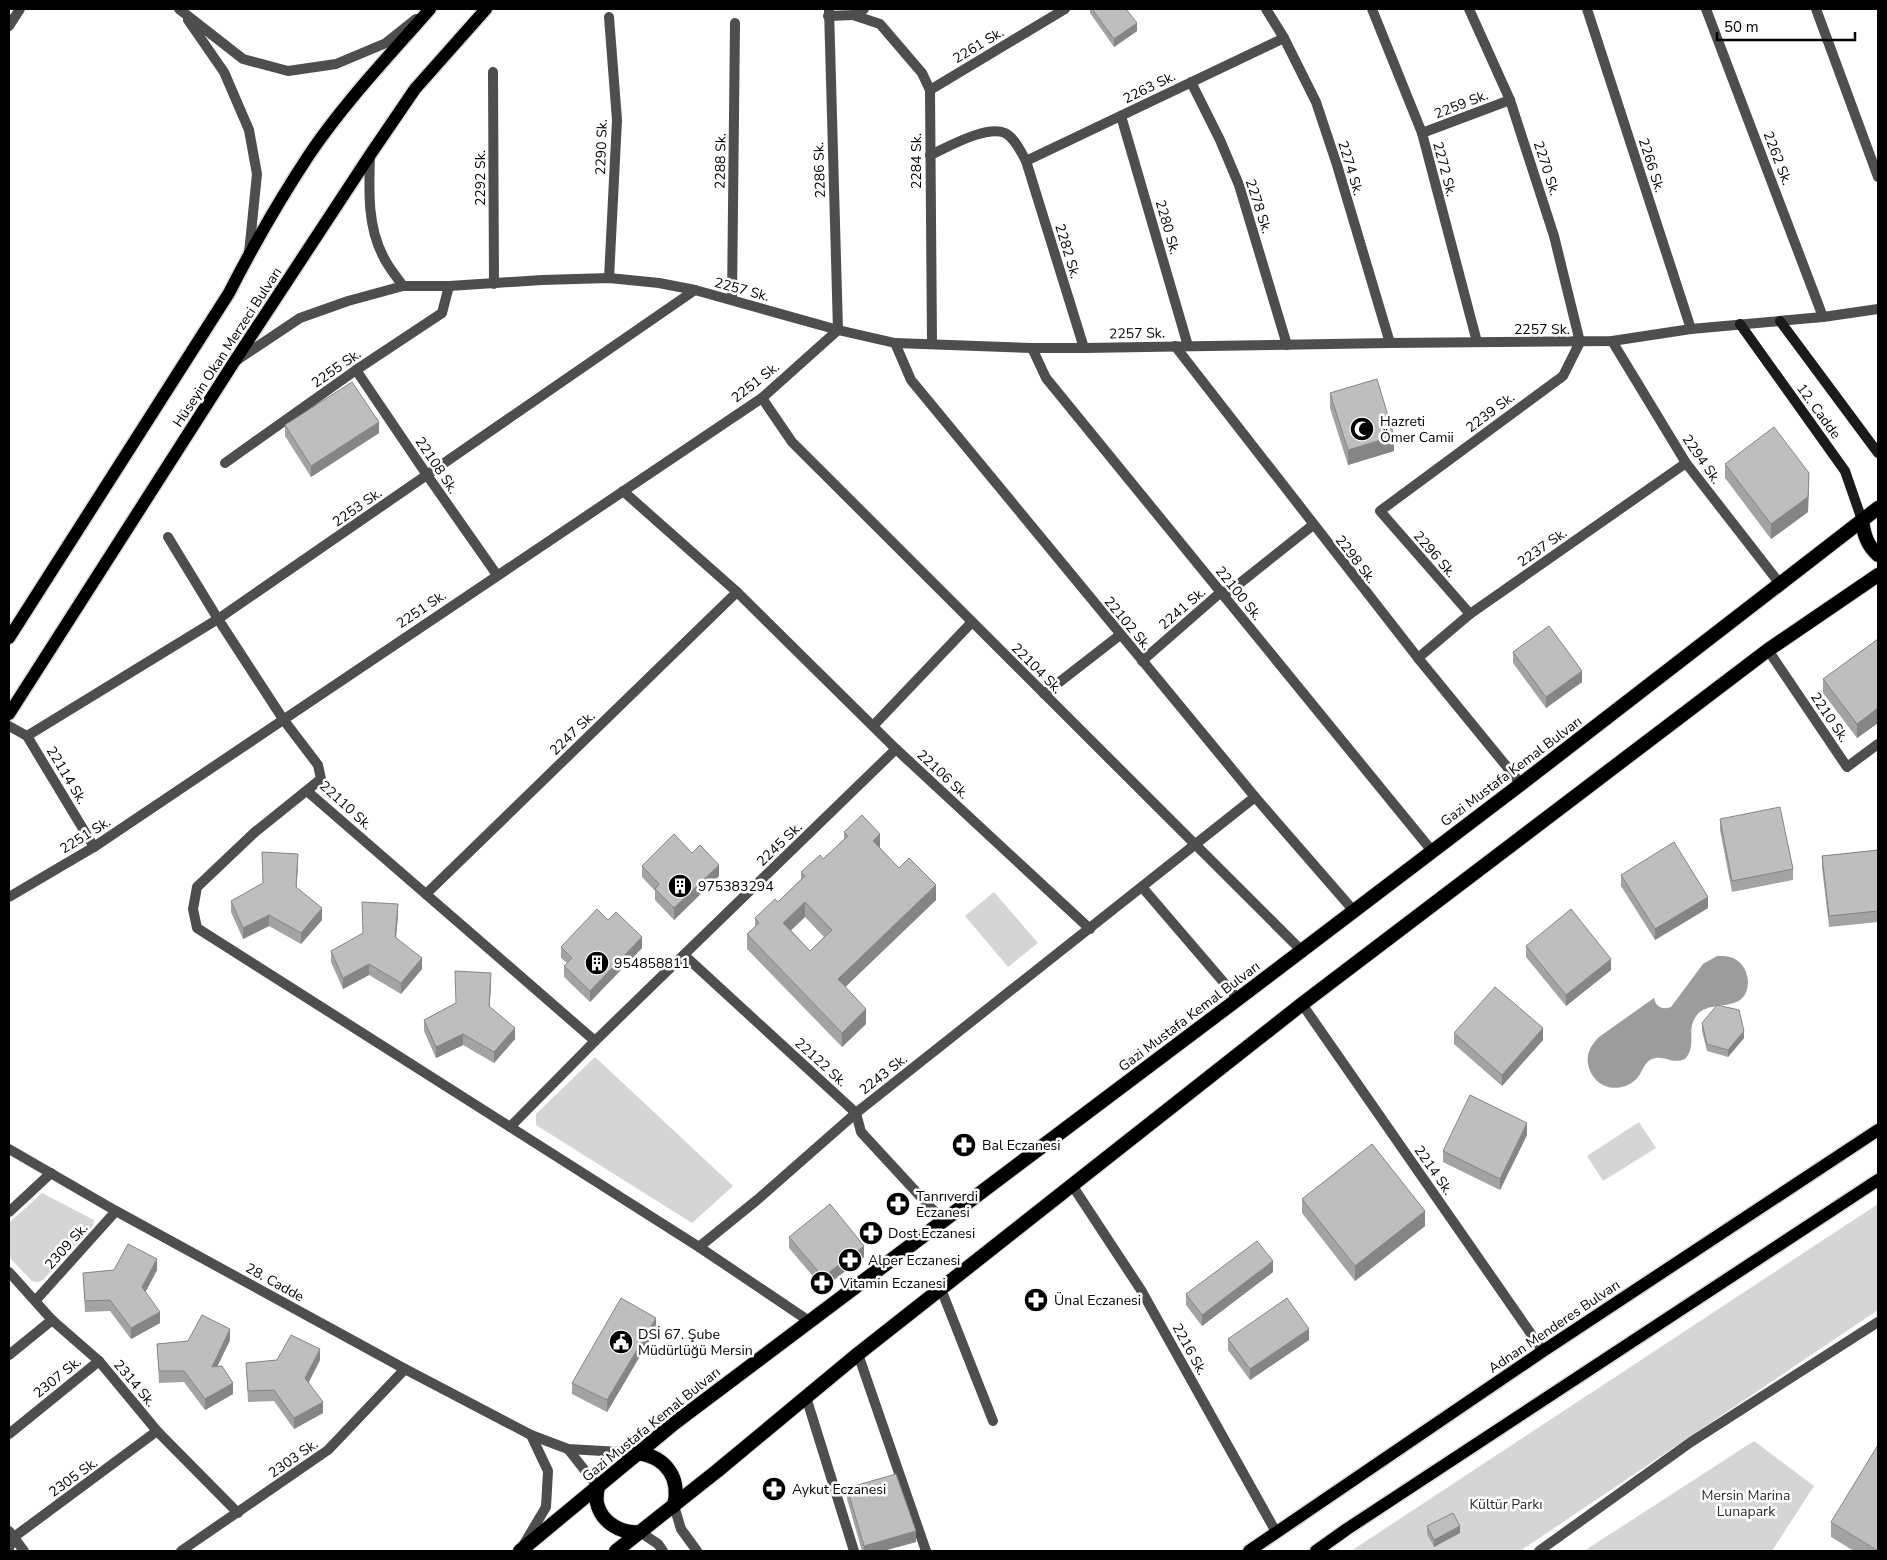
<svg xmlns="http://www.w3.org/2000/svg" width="1887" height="1560" font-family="'Nunito Sans',sans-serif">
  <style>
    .green { fill: #d5d5d5 }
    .water { fill: #9c9c9c }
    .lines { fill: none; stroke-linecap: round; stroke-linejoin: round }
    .primary-casing { stroke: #dbdbdb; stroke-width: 15 }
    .trunk-casing { stroke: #dbdbdb; stroke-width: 16 }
    .pedestrian { stroke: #4e4e4e; stroke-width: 10 }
    .minor { stroke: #4e4e4e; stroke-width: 10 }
    .tertiary { stroke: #4e4e4e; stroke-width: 10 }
    .secondary { stroke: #1b1b1b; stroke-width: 10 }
    .primary { stroke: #000; stroke-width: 12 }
    .trunk { stroke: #000; stroke-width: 14 }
    .wall { fill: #a3a3a3; fill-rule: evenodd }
    .shaded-wall { fill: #858585 }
    .building { fill: #bebebe; stroke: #858585; fill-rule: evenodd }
    .labels { text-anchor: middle; stroke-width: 5; stroke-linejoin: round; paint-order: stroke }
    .street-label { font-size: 14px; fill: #000; stroke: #fff }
    .poi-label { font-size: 14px; fill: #000; stroke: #fff; text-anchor: start }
    .park-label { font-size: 14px; fill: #2c2c2c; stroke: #fff }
  </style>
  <rect width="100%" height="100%" fill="#fff"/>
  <g class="green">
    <polygon points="994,892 1038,943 1008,967 965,916"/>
    <polygon points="595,1057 733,1186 692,1223 536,1125 536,1114"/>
    <polygon points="1639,1122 1656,1148 1603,1181 1587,1156"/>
    <polygon points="42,1193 94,1220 93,1226 43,1280 38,1282 32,1281 9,1257 9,1223"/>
    <polygon points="1878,1204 1878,1310 1520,1551 1351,1551"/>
    <polygon points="1754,1441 1814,1486 1772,1551 1584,1551"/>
  </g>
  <path class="water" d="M 1717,956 C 1725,956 1733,956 1739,962 C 1745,967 1748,975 1748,983 C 1746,1015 1711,998 1697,1015 C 1685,1030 1698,1044 1685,1059 C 1672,1065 1664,1054 1652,1059 C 1644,1062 1643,1071 1638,1077 C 1630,1087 1615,1091 1603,1085 C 1597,1082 1591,1075 1589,1068 C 1585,1056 1590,1046 1599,1037 L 1654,998 C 1656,1007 1662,1010 1671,1007 L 1703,964 Z"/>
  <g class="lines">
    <g class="primary-casing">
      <g id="primary">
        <path d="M 9,638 L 229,293 C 253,246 280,199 309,155 C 344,103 389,56 430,9"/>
        <polyline points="9,714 234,362 370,155 415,89 486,9"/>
        <polyline points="1249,1551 1543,1351 1878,1130"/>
        <polyline points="1316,1551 1347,1529 1878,1180"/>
      </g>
    </g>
    <g class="trunk-casing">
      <g id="trunk">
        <path d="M 1862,520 C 1864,535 1867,545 1878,555"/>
        <path d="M 638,1453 C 666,1457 681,1478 674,1506"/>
        <path d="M 598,1487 C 597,1492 596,1498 597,1503 C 601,1522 621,1534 640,1532"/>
        <polyline points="520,1551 672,1425 1238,999 1521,784 1878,508"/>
        <polyline points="616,1551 717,1471 858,1354 1302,1004 1768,650 1878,575"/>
      </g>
    </g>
    <polyline class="pedestrian" points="1539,1551 1691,1442 1878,1322"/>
    <g class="minor">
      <polyline points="179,9 243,59 288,71 336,64 386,43 416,19"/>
      <polyline points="829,9 838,330"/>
      <polyline points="1266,9 1284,38 1316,102 1337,165 1390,343"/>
      <polyline points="1372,9 1422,133 1477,342"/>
      <polyline points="1469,9 1510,100 1554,236 1580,342 1563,376 1380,511 1470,614"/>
      <polyline points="1587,9 1691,329"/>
      <polyline points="1706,9 1823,317"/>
      <polyline points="1816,9 1878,177"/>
      <polyline points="853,15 880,24 922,73 930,90 932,344"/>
      <polyline points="828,16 853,15 864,9"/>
      <polyline points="609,17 617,120 609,278"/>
      <polyline points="188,20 224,72 249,130 257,174 249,253"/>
      <polyline points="9,26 20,9"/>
      <polyline points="493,72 494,284"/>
      <polyline points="1191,82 1220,140 1239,185 1287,345"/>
      <polyline points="930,90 1065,9"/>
      <polyline points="1121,116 1188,346"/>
      <polyline points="1422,133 1510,100"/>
      <path d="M 370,155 C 369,189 367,225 383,256 C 388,267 396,276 403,286"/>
      <path d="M 930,155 C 948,147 986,125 1005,133 C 1015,138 1021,152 1026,161 L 1084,348"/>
      <polyline points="1026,161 1284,38"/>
      <polyline points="732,300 735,23"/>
      <polyline points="1612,341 1686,463 1780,584"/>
      <polyline points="895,343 911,380 1255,797 1354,911"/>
      <polyline points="1175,346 1418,658 1521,784"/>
      <polyline points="1032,348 1046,378 1432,851"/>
      <polyline points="237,360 300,318 348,301 403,286 449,286 542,280 609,278 659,283 695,290 838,330 895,343 1032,348 1084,348 1390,343 1612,341 1691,329 1823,317 1878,309"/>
      <polyline points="356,370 427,475 497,575"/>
      <polyline points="762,398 792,442 1301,950"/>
      <polyline points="225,463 356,370 442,313 449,286"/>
      <polyline points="623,491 737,592 896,749 1090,929"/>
      <polyline points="168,537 218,619 283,719 318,765 321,779 255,832 197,887 193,909 197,928 699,1247 809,1321"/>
      <polyline points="1768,650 1847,767 1878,744"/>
      <polyline points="1418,658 1470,614 1686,463"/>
      <polyline points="1142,661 1221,592 1230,591 1313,525"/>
      <polyline points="1044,694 1120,635"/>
      <polyline points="9,726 27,736 94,847"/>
      <polyline points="873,726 972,622"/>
      <polyline points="27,736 218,619 695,290"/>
      <polyline points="307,791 595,1041"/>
      <polyline points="1142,887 1238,999"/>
      <polyline points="426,894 737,592"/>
      <polyline points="9,897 94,847 762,398 838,330"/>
      <polyline points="684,955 856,1113 861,1132 944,1222"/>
      <polyline points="510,1127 595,1041 896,749"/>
      <polyline points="1072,1185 1141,1290 1276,1532"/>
      <polyline points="9,1212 51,1173"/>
      <polyline points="699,1247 757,1200 856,1113 1255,797"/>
      <polyline points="9,1272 52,1320 99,1361 157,1431 238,1513"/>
      <polyline points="941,1289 993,1421"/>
      <polyline points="36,1300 116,1211"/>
      <polyline points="858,1354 926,1551"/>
      <polyline points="9,1355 52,1320"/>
      <polyline points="806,1397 854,1551"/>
      <polyline points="9,1434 99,1361"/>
      <polyline points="674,1506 681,1529 697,1551"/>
      <polyline points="9,1531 24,1551"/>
      <polyline points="640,1532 658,1544 663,1551"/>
      <polyline points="9,1548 14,1537 157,1431"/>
      <polyline points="181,1551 328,1450 405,1369"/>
    </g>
    <g class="tertiary">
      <polyline points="1302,1004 1543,1351"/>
      <polyline points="9,1149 116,1211 405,1369 531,1435 568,1449 638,1453"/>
      <polyline points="568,1449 598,1487"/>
      <polyline points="524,1544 546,1507 548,1471 531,1435"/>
    </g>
    <g class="secondary">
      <polyline points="1780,321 1878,453"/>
      <polyline points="1740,324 1845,471 1862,520"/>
    </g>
    <use href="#primary" class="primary"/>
    <use href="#trunk" class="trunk"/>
  </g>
  <g class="wall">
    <polygon points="1090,9 1126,9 1137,31 1114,47 1090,13"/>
    <polygon points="1330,393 1394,451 1348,465 1330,408"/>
    <polygon points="285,425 379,433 311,477 285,436"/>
    <polygon points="1725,464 1809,487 1808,512 1771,539 1725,478"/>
    <polygon points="1878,639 1878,723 1857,738 1823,693 1823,679"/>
    <polygon points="1513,652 1582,682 1546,708 1513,663"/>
    <polygon points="1720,819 1793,869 1793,880 1732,892 1720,830"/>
    <path d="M 844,832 L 880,848 L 899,868 L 936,900 L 845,987 L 866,1024 L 842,1047 L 747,949 L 747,934 L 755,927 L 755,918 L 778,902 L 801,879 L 801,872 L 823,859 L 844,839 ZM 805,917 L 824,937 L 810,951 L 791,930 Z"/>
    <polygon points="1878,850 1878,922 1829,927 1822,867 1822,856"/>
    <polygon points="692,853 719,876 674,920 655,900 655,891 642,877 642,866"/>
    <polygon points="298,865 296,887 322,920 301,944 269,926 243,939 231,912 231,901"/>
    <polygon points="1621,875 1708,908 1655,940 1621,886"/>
    <polygon points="398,915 396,937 422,969 401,994 369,975 343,989 331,962 331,951"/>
    <polygon points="608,920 642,948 590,1002 564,977 564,966 567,963 561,958 561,947"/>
    <polygon points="1526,946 1611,970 1566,1006 1526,957"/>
    <polygon points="491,984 489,1007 515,1039 494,1063 463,1045 436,1058 424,1031 424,1020"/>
    <polygon points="1702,1023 1744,1038 1728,1057 1707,1051 1702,1031"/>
    <polygon points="1454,1033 1543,1040 1502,1086 1454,1044"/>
    <polygon points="1527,1135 1500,1190 1443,1162 1443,1151"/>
    <polygon points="1302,1199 1425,1226 1355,1281 1302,1213"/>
    <polygon points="789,1237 864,1257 823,1288 789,1248"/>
    <polygon points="114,1270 157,1270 145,1292 160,1323 131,1339 110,1311 85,1312 83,1273"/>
    <polygon points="1273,1272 1202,1326 1186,1305 1186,1294"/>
    <polygon points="656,1329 607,1412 572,1394 572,1383"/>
    <polygon points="1228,1339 1309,1340 1250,1380 1228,1350"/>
    <polygon points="230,1340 217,1366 233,1394 205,1410 184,1382 159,1383 157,1344"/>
    <polygon points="277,1360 320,1360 309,1382 323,1413 294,1429 274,1401 248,1402 246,1363"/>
    <polygon points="847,1488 916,1542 883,1551 862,1551 847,1499"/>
    <polygon points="1831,1522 1878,1551 1854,1551 1831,1537"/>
    <polygon points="1427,1526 1460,1533 1434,1547 1427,1534"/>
  </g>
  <g class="shaded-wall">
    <polygon points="1137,23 1137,31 1114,47 1114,39"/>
    <polygon points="379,422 379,433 311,477 311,466"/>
    <polygon points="1394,436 1394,451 1348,465 1348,450"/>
    <polygon points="1809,473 1808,512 1771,539 1771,524"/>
    <polygon points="1582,671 1582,682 1546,708 1546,697"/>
    <polygon points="1878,708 1878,723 1857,738 1857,724"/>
    <polygon points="880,834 880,848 873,841"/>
    <polygon points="298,854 298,865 296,898 296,887"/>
    <polygon points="719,865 719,876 674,920 674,908"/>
    <polygon points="936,885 936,900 838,994 838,979"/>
    <polygon points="1708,897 1708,908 1655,940 1655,929"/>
    <polygon points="805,902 805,917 783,938 783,923"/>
    <polygon points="398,904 398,915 395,948 395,937"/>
    <polygon points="322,908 322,920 301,944 301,933"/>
    <polygon points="269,915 269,926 243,939 243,928"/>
    <polygon points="642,937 642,948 590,1002 590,991"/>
    <polygon points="422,958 422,969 401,994 401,983"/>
    <polygon points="1611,959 1611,970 1566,1006 1566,995"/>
    <polygon points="369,964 369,975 343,989 343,978"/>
    <polygon points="491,973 491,984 489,1017 489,1006"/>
    <polygon points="866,1009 866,1024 842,1047 842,1033"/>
    <polygon points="515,1028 515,1039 494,1063 494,1052"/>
    <polygon points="1543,1028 1543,1040 1502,1086 1502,1075"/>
    <polygon points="1744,1031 1744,1038 1728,1057 1728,1050"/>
    <polygon points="463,1034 463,1045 436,1058 436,1047"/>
    <polygon points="1527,1123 1527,1135 1500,1190 1500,1179"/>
    <polygon points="1425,1211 1425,1226 1355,1281 1355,1266"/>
    <polygon points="864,1246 864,1257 823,1288 823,1277"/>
    <polygon points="157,1259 157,1270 142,1299 142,1287"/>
    <polygon points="1273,1261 1273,1272 1202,1326 1202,1315"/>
    <polygon points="160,1312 160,1323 131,1339 131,1328"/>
    <polygon points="656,1318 656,1329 607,1412 607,1400"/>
    <polygon points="230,1329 230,1340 212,1378 212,1367"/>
    <polygon points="1309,1329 1309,1340 1250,1380 1250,1369"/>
    <polygon points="320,1349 320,1360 305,1389 305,1378"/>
    <polygon points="233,1383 233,1394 205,1410 205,1399"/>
    <polygon points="323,1402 323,1413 294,1429 294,1418"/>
    <polygon points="1460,1526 1460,1533 1434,1547 1434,1540"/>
    <polygon points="916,1531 916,1542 883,1551 864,1551 864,1546"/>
  </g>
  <g class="building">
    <polygon points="1092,9 1126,9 1137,23 1114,39"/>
    <polygon points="1377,379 1394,436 1348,450 1330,393"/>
    <polygon points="352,382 379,422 311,466 285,425"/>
    <polygon points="1774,427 1809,473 1808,497 1771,524 1725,464"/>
    <polygon points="1549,626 1582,671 1546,697 1513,652"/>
    <polygon points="1878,639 1878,708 1857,724 1823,679"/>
    <polygon points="1780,807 1793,869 1732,881 1720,819"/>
    <path d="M 862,815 L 880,834 L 873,841 L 899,868 L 909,858 L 936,885 L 838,979 L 866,1009 L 842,1033 L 747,934 L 759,923 L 755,918 L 775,899 L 778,902 L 805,876 L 801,872 L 820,855 L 823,859 L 848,836 L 844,832 ZM 805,902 L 832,930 L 810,951 L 783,923 Z"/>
    <polygon points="674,834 692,853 700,845 719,865 674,908 655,889 659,884 642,866"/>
    <polygon points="1674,842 1708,897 1655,929 1621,875"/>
    <polygon points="1878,850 1878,911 1829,916 1822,856"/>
    <polygon points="262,852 298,854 296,887 322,908 301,933 269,915 243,928 231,901 263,883"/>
    <polygon points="362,902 398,904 395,937 422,958 401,983 369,964 343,978 331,951 363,933"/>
    <polygon points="597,909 608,920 616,912 642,937 590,991 564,966 572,958 561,947"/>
    <polygon points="1571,909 1611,959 1566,995 1526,946"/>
    <polygon points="455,971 491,973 489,1006 515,1028 494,1052 463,1034 436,1047 424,1020 456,1003"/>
    <polygon points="1495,987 1543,1028 1502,1075 1454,1033"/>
    <polygon points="1717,1005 1739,1010 1744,1031 1728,1050 1707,1044 1702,1023"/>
    <polygon points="1470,1095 1527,1123 1500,1179 1443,1151"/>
    <polygon points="1372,1144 1425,1211 1355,1266 1302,1199"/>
    <polygon points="830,1204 864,1246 823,1277 789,1237"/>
    <polygon points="1257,1241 1273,1261 1202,1315 1186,1294"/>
    <polygon points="128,1244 157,1259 142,1287 160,1312 131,1328 110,1300 85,1301 83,1273 114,1270"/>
    <polygon points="621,1298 656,1318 607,1400 572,1383"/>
    <polygon points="1287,1298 1309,1329 1250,1369 1228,1339"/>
    <polygon points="202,1315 230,1329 212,1367 222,1366 233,1383 205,1399 184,1371 159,1371 157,1344 188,1341"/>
    <polygon points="291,1335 320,1349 305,1378 323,1402 294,1418 274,1390 248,1391 246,1363 277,1360"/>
    <polygon points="1878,1445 1878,1551 1831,1522"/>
    <polygon points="896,1474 916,1531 864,1546 847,1488"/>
    <polygon points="1453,1513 1460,1526 1434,1540 1427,1526"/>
  </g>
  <defs>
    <g id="mosque-disc" transform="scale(1.25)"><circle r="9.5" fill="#000" stroke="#fff"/><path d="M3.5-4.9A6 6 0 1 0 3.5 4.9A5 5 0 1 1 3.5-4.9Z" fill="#fff"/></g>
    <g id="building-disc" transform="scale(1.25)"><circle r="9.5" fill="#000" stroke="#fff"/><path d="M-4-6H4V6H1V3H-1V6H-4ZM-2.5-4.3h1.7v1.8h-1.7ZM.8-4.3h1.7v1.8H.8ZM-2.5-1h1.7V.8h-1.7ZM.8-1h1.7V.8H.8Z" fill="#fff"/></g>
    <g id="pharmacy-disc" transform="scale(1.25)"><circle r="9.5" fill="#000" stroke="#fff"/><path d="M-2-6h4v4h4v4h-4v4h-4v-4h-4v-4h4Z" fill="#fff"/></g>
    <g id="civic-disc" transform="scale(1.25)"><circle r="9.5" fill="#000" stroke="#fff"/><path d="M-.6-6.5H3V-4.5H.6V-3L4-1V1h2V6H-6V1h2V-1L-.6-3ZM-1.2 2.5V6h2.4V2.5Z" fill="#fff"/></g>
  </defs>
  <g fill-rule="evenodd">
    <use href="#mosque-disc" x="1362" y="429"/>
    <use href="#building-disc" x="680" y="886"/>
    <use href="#building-disc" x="597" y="963"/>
    <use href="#pharmacy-disc" x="964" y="1145"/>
    <use href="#pharmacy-disc" x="898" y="1204"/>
    <use href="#pharmacy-disc" x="871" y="1233"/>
    <use href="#pharmacy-disc" x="850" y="1260"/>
    <use href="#pharmacy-disc" x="822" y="1283"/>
    <use href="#pharmacy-disc" x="1036" y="1300"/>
    <use href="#civic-disc" x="621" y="1342"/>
    <use href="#pharmacy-disc" x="774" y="1489"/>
  </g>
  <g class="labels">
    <g class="street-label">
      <text transform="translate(978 45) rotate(-31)" y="5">2261 Sk.</text>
      <text transform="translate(1149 87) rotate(-26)" y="5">2263 Sk.</text>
      <text transform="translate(1461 104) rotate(-21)" y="5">2259 Sk.</text>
      <text transform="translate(601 147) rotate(-88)" y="5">2290 Sk.</text>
      <text transform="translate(1778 158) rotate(69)" y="5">2262 Sk.</text>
      <text transform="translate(720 161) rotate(-89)" y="5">2288 Sk.</text>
      <text transform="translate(916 161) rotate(-90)" y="5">2284 Sk.</text>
      <text transform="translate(1652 165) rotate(72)" y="5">2266 Sk.</text>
      <text transform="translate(1351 168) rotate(73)" y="5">2274 Sk.</text>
      <text transform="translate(1547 168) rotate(72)" y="5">2270 Sk.</text>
      <text transform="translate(1445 169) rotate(75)" y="5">2272 Sk.</text>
      <text transform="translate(819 170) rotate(-92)" y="5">2286 Sk.</text>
      <text transform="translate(480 178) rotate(-90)" y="5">2292 Sk.</text>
      <text transform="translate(1259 206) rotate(72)" y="5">2278 Sk.</text>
      <text transform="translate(1168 227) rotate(74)" y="5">2280 Sk.</text>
      <text transform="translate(1068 251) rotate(73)" y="5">2282 Sk.</text>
      <text transform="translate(742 289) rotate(15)" y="5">2257 Sk.</text>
      <text x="1542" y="334">2257 Sk.</text>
      <text transform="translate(1137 333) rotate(-1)" y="5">2257 Sk.</text>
      <text transform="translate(227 347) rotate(-57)" y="5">Hüseyin Okan Merzeci Bulvarı</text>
      <text transform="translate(336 368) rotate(-35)" y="5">2255 Sk.</text>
      <text transform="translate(755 382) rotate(-38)" y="5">2251 Sk.</text>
      <text transform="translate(1819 411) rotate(54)" y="5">12. Cadde</text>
      <text transform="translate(1490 412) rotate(-37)" y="5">2239 Sk.</text>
      <text transform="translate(1702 459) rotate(55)" y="5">2294 Sk.</text>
      <text transform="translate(437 465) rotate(56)" y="5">22108 Sk.</text>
      <text transform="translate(357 507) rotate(-35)" y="5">2253 Sk.</text>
      <text transform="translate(1542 547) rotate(-35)" y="5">2237 Sk.</text>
      <text transform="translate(1435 554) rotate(49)" y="5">2296 Sk.</text>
      <text transform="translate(1356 559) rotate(52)" y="5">2298 Sk.</text>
      <text transform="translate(1239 593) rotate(51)" y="5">22100 Sk.</text>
      <text transform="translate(1182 608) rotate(-41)" y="5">2241 Sk.</text>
      <text transform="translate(421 609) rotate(-34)" y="5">2251 Sk.</text>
      <text transform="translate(1128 623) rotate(50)" y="5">22102 Sk.</text>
      <text transform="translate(1037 668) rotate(45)" y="5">22104 Sk.</text>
      <text transform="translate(1830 717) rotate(56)" y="5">2210 Sk.</text>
      <text transform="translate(572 733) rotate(-44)" y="5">2247 Sk.</text>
      <text transform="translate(1511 771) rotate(-37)" y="5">Gazi Mustafa Kemal Bulvarı</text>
      <text transform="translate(943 774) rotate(43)" y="5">22106 Sk.</text>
      <text transform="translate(67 775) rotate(59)" y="5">22114 Sk.</text>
      <text transform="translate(346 805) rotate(42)" y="5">22110 Sk.</text>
      <text transform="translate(85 835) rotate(-32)" y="5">2251 Sk.</text>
      <text transform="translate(779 844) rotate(-44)" y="5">2245 Sk.</text>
      <text transform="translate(1189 1016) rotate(-37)" y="5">Gazi Mustafa Kemal Bulvarı</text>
      <text transform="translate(821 1062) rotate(42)" y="5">22122 Sk.</text>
      <text transform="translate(883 1074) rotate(-38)" y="5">2243 Sk.</text>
      <text transform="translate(1434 1170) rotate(55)" y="5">2214 Sk.</text>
      <text transform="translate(66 1246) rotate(-48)" y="5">2309 Sk.</text>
      <text transform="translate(275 1282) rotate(29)" y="5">28. Cadde</text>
      <text transform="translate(1554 1326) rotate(-34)" y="5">Adnan Menderes Bulvarı</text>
      <text transform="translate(1190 1349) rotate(61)" y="5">2216 Sk.</text>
      <text transform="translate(57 1377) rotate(-39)" y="5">2307 Sk.</text>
      <text transform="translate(135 1383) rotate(50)" y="5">2314 Sk.</text>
      <text transform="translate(651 1424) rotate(-39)" y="5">Gazi Mustafa Kemal Bulvarı</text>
      <text transform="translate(293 1458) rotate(-35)" y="5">2303 Sk.</text>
      <text transform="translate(73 1477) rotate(-36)" y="5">2305 Sk.</text>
    </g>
    <g class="poi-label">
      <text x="1380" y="426">Hazreti<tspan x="1380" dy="16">Ömer Camii</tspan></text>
      <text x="698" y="891">975383294</text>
      <text x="614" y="968">954858811</text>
      <text x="982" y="1150">Bal Eczanesi</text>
      <text x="916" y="1201">Tanrıverdi<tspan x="916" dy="16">Eczanesi</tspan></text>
      <text x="888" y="1238">Dost Eczanesi</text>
      <text x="868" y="1265">Alper Eczanesi</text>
      <text x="840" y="1288">Vitamin Eczanesi</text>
      <text x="1054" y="1305">Ünal Eczanesi</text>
      <text x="638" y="1339">DSİ 67. Şube<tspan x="638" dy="16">Müdürlüğü Mersin</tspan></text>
      <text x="792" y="1494">Aykut Eczanesi</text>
    </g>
    <g class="park-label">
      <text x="1746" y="1500">Mersin Marina<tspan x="1746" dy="16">Lunapark</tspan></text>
      <text x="1506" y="1509">Kültür Parkı</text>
    </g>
  </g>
  <rect width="1887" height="1560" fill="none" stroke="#000000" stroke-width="20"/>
  <path d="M1717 32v8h138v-8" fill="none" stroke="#000000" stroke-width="2.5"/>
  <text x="1724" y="32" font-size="15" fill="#000000" stroke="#ffffff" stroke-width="4" paint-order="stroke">50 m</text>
</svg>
